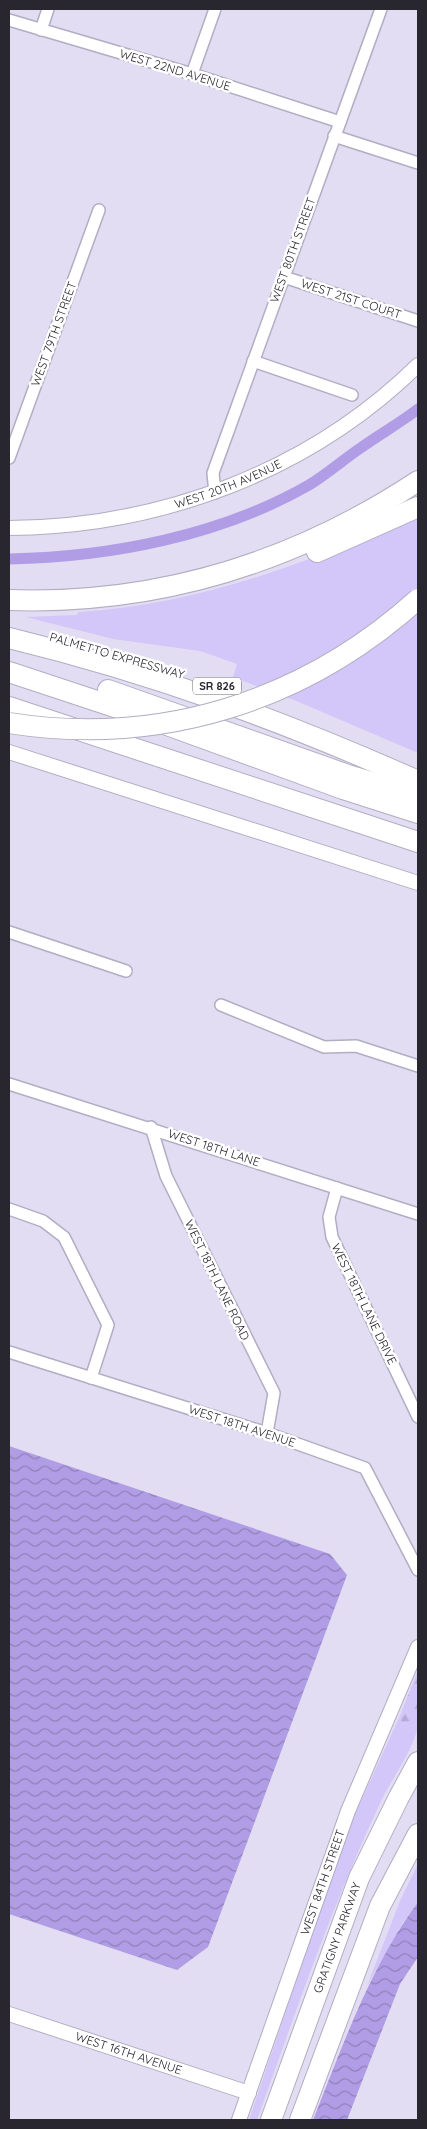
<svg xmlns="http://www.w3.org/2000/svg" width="427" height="2129" font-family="Quicksand,sans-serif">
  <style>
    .grass { fill: #d3c6f9 }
    .forest { fill: url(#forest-firs) }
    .water { fill: url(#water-waves) }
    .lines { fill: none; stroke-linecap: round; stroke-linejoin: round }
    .canal { stroke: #b19de5; stroke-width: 11 }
    .minor-casing { stroke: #b2adc2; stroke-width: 14 }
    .tertiary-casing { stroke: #b2adc2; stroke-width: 16 }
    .motorway-casing { stroke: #b2adc2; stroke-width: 22 }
    .minor { stroke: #fff; stroke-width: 11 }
    .tertiary { stroke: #fff; stroke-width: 14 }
    .motorway { stroke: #fff; stroke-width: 20 }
    .motorway-bridge-casing { stroke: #b2adc2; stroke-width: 22; stroke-linecap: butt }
    .motorway-bridge { stroke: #fff; stroke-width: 20 }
    .labels { text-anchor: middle; stroke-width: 5; stroke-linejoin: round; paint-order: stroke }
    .shield { fill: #fff; stroke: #68676d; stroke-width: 1 }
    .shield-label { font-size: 11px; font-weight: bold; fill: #28262e }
    .street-label { font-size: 12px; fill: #28262e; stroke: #fff }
  </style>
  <defs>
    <pattern id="forest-firs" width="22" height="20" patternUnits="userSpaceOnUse" patternTransform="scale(1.25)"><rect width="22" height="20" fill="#d3c6f9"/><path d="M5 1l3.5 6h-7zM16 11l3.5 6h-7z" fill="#b5aad6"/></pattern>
    <pattern id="water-waves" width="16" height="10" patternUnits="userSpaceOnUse" patternTransform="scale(1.25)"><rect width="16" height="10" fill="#b19de5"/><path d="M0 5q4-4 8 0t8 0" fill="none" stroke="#9080ba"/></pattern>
  </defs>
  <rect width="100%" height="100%" fill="#e2ddf2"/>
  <g class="grass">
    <path d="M 418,515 L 418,753 L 294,700 L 233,677 L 237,664 L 200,651 L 113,639 L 26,617 L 77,615 L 78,612 C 199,605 308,562 418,515 Z"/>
    <path d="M 399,1718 L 402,1724 L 413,1726 L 418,1722 C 418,1743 393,1777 383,1797 C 333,1902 296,2011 257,2120 L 249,2120 L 346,1834 Z"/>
    <polygon points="418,1864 418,1902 403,1922 367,1986 400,1901"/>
  </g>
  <polygon class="forest" points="418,1670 418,1722 413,1726 402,1724 399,1718"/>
  <g class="water">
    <polygon points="9,1446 330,1554 347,1575 208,1947 177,1970 9,1914"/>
    <path d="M 418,1902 L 418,1957 L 400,1984 L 347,2120 L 313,2120 C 343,2045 370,1967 418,1902 Z"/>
  </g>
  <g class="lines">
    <path class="canal" d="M 9,559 C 110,557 220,536 309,485 C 327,474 344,459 362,447 C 380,434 400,423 418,409"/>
    <g class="minor-casing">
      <g id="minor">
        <polyline points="9,20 192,74 340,122"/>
        <polyline points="41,30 48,9"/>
        <polyline points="192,74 215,9"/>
        <polyline points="334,136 418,163"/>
        <polyline points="284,277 418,321"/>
        <polyline points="253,361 352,395"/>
        <polyline points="9,458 99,210"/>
        <polyline points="215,493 213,473 381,9"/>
        <polyline points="9,932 126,971"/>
        <polyline points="221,1005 324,1047 356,1046 418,1066"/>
        <polyline points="9,1084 418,1214"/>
        <polyline points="151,1127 166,1176 274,1393 267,1433"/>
        <polyline points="337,1188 329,1217 332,1237 418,1417"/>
        <polyline points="9,1209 43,1221 64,1237 108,1325 91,1378"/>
        <polyline points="9,1352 267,1433 365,1468 418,1570"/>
      </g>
    </g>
    <g class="tertiary-casing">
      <g id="tertiary">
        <path id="s1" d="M 9,528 C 160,527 309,472 418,365"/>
        <polyline points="9,752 418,883"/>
        <path id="s2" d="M 9,2014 L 249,2093"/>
        <path id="s3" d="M 239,2120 L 348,1811 L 418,1647"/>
      </g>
    </g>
    <g class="motorway-casing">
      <g id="motorway">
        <polyline points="317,552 418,507"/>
        <path d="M 9,600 C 158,605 295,562 418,481"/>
        <path d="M 9,638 C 153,673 283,721 418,781"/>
        <polyline points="9,672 145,717 343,789 418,813"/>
        <polyline points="108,690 348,775 418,796"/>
        <polyline points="9,707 418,842"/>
        <path id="s4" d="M 271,2120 L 359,1878 L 399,1797 L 418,1762"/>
        <polyline points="300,2120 380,1906 418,1834"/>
      </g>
    </g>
    <use href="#minor" class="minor"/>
    <use href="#tertiary" class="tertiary"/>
    <use href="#motorway" class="motorway"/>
    <g class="motorway-bridge-casing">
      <path id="motorway-bridge" d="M 9,723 C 161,747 305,701 418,599"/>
    </g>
    <use href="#motorway-bridge" class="motorway-bridge"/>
  </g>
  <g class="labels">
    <rect class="shield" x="193" y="677.5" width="48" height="17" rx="4"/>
    <g class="shield-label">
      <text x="217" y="690">SR 826</text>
    </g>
    <g class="street-label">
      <text transform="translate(175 70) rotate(17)" y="4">WEST 22ND AVENUE</text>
      <text transform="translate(293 250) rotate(-70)" y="4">WEST 80TH STREET</text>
      <text transform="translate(351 299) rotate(18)" y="4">WEST 21ST COURT</text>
      <text transform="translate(54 334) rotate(-70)" y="4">WEST 79TH STREET</text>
      <text dy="4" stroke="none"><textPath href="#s1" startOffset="225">WEST 20TH AVENUE</textPath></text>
      <text transform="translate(117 656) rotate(16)" y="4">PALMETTO EXPRESSWAY</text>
      <text transform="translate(214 1148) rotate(18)" y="4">WEST 18TH LANE</text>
      <text transform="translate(217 1280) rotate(64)" y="4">WEST 18TH LANE ROAD</text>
      <text transform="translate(364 1304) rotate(64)" y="4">WEST 18TH LANE DRIVE</text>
      <text transform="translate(242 1426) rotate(18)" y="4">WEST 18TH AVENUE</text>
      <text dy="4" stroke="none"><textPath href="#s3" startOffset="252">WEST 84TH STREET</textPath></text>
      <text dy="4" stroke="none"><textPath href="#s4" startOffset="194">GRATIGNY PARKWAY</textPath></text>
      <text dy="4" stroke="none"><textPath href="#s2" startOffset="126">WEST 16TH AVENUE</textPath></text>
    </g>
  </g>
  <rect width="427" height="2129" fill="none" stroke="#28262e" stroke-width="20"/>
</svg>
